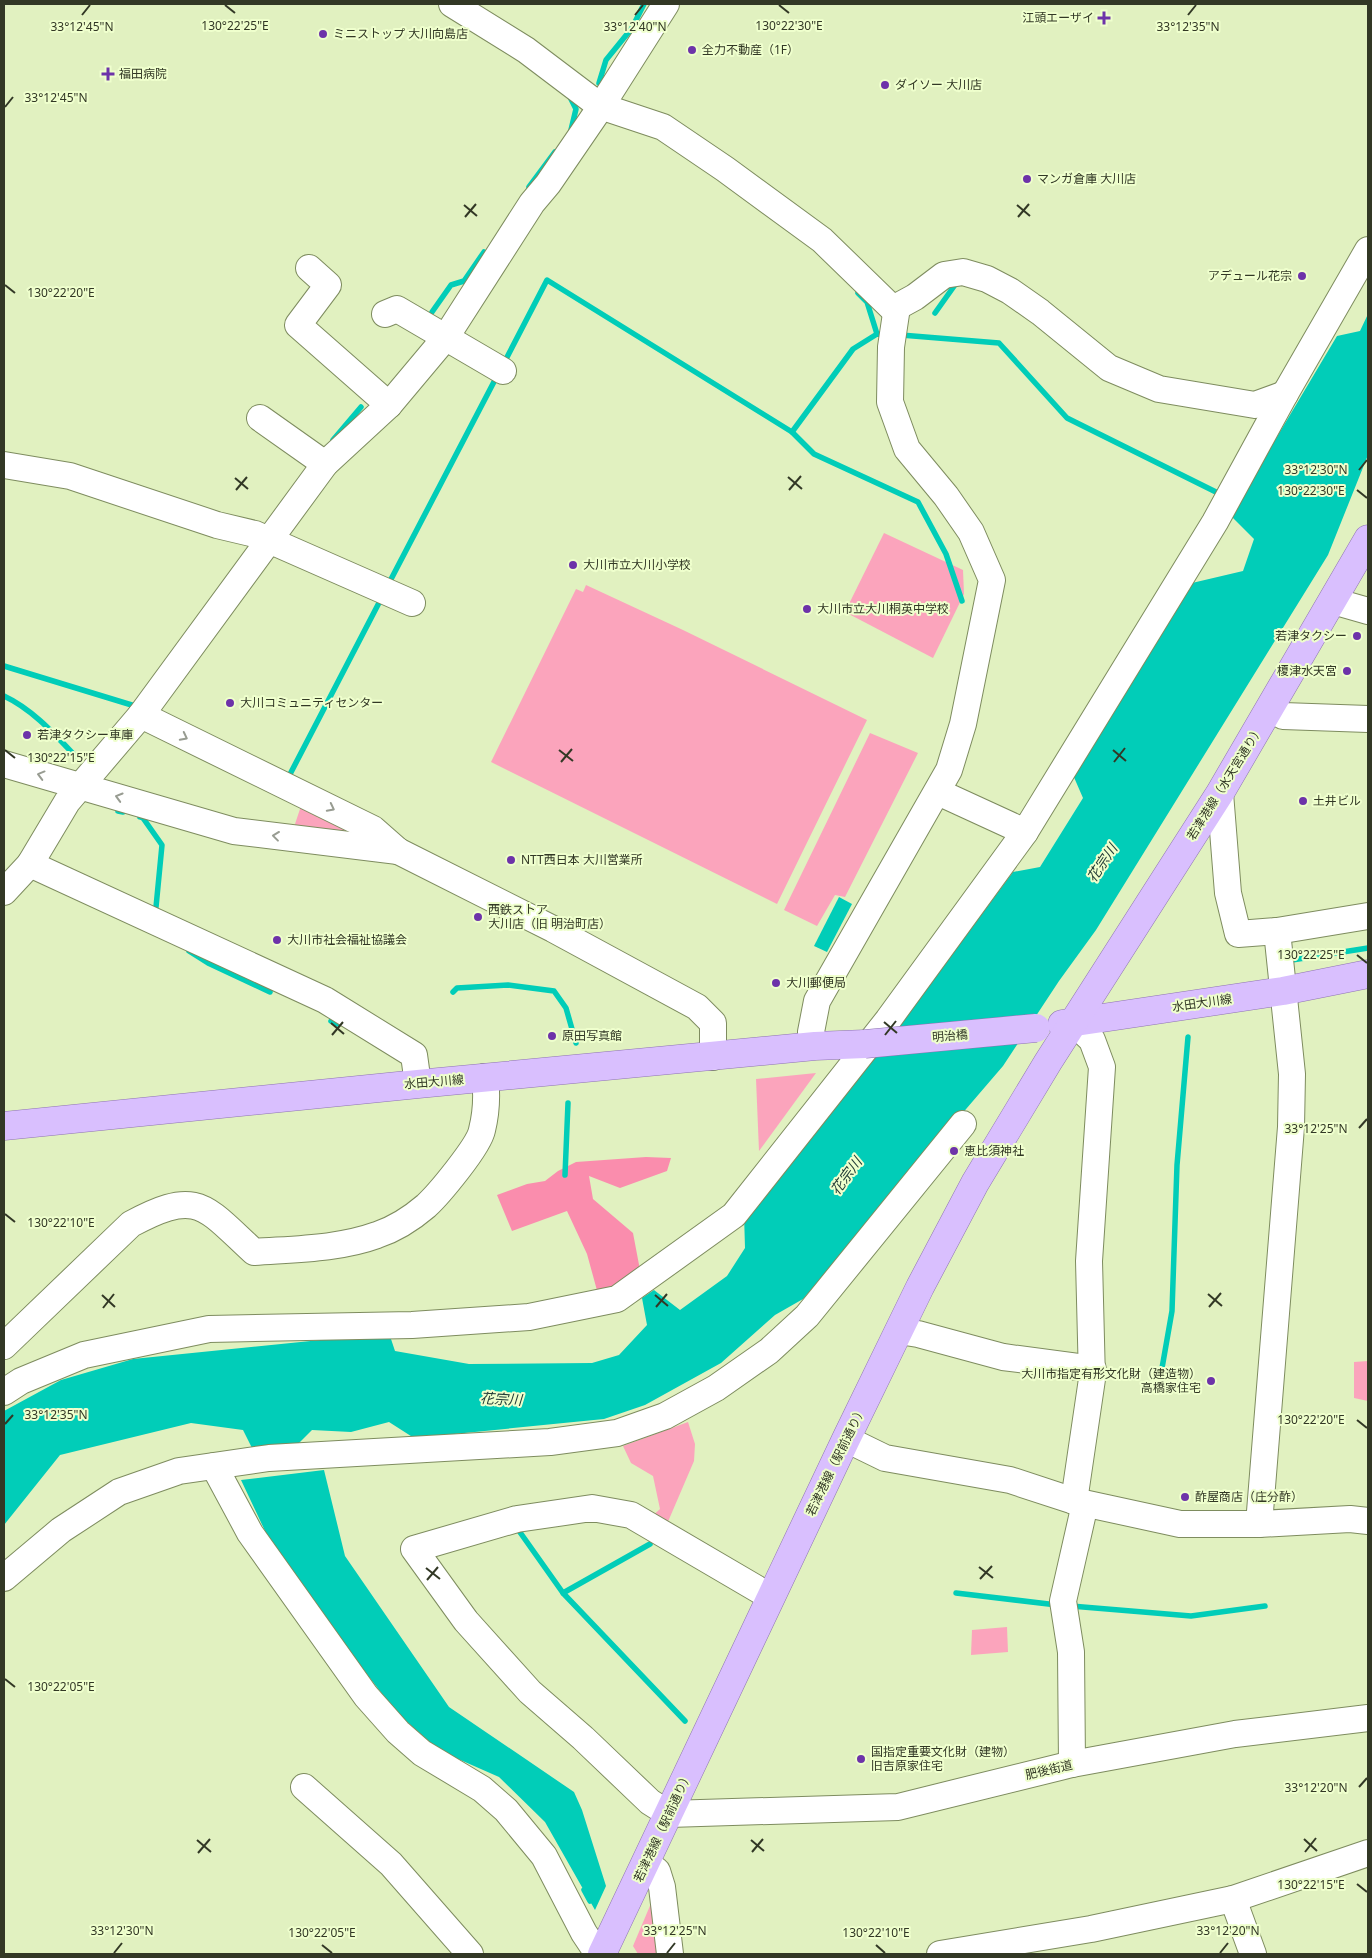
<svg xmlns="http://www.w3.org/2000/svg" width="1372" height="1958" font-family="'Noto Sans','Noto Sans JP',sans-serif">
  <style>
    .green { fill: #fba4bc }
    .forest { fill: #fa8dad }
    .water { fill: #01cdb8 }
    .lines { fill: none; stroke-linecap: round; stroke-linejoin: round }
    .stream { stroke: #01cdb8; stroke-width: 5.5 }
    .minor-casing { stroke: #7e8c5f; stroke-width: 28 }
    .major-casing { stroke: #8e74b1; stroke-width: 29 }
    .minor { stroke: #fff; stroke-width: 26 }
    .major { stroke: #d9bffe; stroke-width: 28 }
    .major-bridge-casing { stroke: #8e74b1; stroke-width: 29; stroke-linecap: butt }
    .major-bridge { stroke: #d9bffe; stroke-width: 28 }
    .oneway { stroke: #989c92 }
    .ticks { fill: none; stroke: #323825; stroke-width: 2 }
    .poi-dot { fill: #6d33a9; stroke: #efffcd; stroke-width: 2 }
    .labels { text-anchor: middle; stroke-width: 4; stroke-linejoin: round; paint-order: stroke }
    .poi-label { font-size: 12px; fill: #323825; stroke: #efffcd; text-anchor: start }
    .street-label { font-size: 12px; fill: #323825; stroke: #efffcd }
    .water-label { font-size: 14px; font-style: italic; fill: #223c37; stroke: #efffcd }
    .ticks-label { font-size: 12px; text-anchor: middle; fill: #323825; stroke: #efffcd; stroke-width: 4; stroke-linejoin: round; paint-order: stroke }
  </style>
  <rect width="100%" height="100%" fill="#e1f1c0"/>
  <g class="green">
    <polygon points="884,533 963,570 964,594 933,658 845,612"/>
    <polygon points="586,585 683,630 867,720 777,904 491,762 576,589 583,592"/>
    <polygon points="870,733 918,753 845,897 835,895 817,926 784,910"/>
    <polygon points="302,803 345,824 344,832 294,827"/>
    <polygon points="816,1073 759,1151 756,1079"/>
    <polygon points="1368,1361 1368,1401 1354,1398 1354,1362"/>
    <polygon points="688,1422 695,1444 694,1461 664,1531 648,1520 660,1509 653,1476 631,1463 623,1446"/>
    <polygon points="1007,1627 1008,1652 971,1655 972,1630"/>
    <polygon points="652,1901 659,1954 638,1954 633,1946"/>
  </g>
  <polygon class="forest" points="646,1157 671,1158 667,1171 620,1188 589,1176 593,1199 633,1233 640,1270 613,1288 598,1294 587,1254 567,1211 512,1231 497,1195 527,1184 545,1181 558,1171 576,1162"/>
  <g class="water">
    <polygon points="1368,314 1368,455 1328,555 1096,930 1059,981 1003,1066 803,1299 775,1315 721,1363 645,1405 604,1419 414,1438 389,1422 351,1432 312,1430 296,1446 252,1448 243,1430 191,1423 60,1455 4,1525 4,1411 61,1380 133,1359 389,1333 395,1351 469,1364 592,1363 619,1355 647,1325 642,1298 654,1290 680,1310 727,1276 745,1248 744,1214 933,980 1013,872 1040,867 1083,798 1073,775 1192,583 1243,571 1254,539 1229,514 1244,492 1337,336 1360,331"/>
    <polygon points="839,897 852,904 827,952 814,946"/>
    <polygon points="324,1470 345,1556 449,1707 574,1792 582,1810 606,1886 595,1910 545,1822 499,1777 440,1751 397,1713 324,1619 266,1533 241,1480"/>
  </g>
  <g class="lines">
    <g class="stream">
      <polyline points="599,83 606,60 632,28 644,4"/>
      <polyline points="570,97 576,109 571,130"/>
      <polyline points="529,187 555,152"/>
      <polyline points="858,293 867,302 877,334"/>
      <polyline points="432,312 451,285 464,281 484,252"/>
      <polyline points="935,313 957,282"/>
      <polyline points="901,335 999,343 1067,418 1222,495"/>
      <polyline points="504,363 547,280 792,432 814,454 918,502 946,554 962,601"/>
      <polyline points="792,432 853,349 877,334 886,335"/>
      <polyline points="333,440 361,407"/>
      <polyline points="388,585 497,376"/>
      <polyline points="4,666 135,706 138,702"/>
      <path d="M 4,696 C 34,710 57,737 80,761"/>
      <polyline points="287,780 382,597"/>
      <polyline points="118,811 123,812"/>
      <polyline points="140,817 143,818 162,845 156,907"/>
      <polyline points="189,951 208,963 270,992"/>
      <polyline points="1292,960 1368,948"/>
      <polyline points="453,992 457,988 508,985 554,991 566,1008 576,1043"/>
      <polyline points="331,1021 337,1024"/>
      <polyline points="565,1175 568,1103"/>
      <polyline points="1158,1391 1172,1311 1177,1165 1188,1037"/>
      <polyline points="515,1529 517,1528 563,1593 685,1721"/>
      <polyline points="563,1593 650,1544"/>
      <polyline points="956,1593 1057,1605"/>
      <polyline points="1071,1606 1191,1616 1265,1606"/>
      <polyline points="584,1890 590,1901"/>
    </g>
    <g class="minor-casing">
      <g id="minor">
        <polyline points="452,4 526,50 600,106 663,127 725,169 822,240 893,309 915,297 944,275 963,272 987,279 1010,291 1040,312 1109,368 1159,389 1255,405 1285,394"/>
        <polyline points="309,268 328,285 298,325 389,405"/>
        <polyline points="385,314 397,309 503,371"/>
        <polyline points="260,418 325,464"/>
        <polyline points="4,465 70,476 217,525 255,534 412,603"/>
        <polyline points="1333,601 1368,611"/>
        <polyline points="1271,707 1283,716 1368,719"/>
        <polyline points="141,715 373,829 398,851 553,929 697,1007 713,1023 713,1057"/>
        <polyline points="4,764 234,831 398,851"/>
        <polyline points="938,792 1025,832"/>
        <polyline points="1220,793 1228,893 1238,934 1277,931 1368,916"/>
        <polyline points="30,864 325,1000 414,1055 418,1084"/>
        <polyline points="4,892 30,864 67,802 141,715 325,464 389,405 446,337 532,203 548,184 598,111 666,4"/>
        <polyline points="1073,1022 1092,1040 1102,1067 1089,1261 1092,1379 1074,1501"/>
        <polyline points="815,1046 811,1032 817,1001 949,770 963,724 992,580 971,532 946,496 907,449 890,402 891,347 897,307"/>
        <polyline points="899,1331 918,1334 1003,1357 1093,1369"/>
        <path d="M 4,1346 L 131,1224 C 198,1188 204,1206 254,1252 C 294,1249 339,1249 377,1235 C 395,1229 412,1218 426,1206 C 439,1194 479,1146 482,1130 C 486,1114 487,1094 485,1077"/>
        <polyline points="4,1392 21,1381 84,1355 209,1329 412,1325 529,1317 617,1299 734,1215 888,1020 1025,832 1215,522 1285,394 1368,250"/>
        <polyline points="846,1439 885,1458 1010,1480 1074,1501 1180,1524 1259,1524 1350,1519 1368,1521"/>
        <polyline points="214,1466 250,1533 366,1696 398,1732 422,1753 482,1789 506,1810 544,1856 584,1933 598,1954"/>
        <polyline points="1259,1524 1291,1127 1292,1074 1277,931"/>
        <polyline points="4,1578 61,1530 119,1492 179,1471 269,1458 550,1442 617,1433 665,1416 716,1388 769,1351 807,1316 963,1124"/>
        <polyline points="771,1597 631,1515 592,1508 517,1519 414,1549 466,1621 530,1692 583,1738 650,1802 669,1814 898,1807 1072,1764 1235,1734 1368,1718"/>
        <polyline points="1072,1764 1071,1652 1063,1601 1085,1504"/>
        <polyline points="304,1787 391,1864 470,1954"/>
        <polyline points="646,1863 657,1871 662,1887 670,1954"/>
        <polyline points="1233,1899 1253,1954"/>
        <polyline points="940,1954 1091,1929 1233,1899 1368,1853"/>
      </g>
    </g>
    <g class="major-casing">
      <g id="major">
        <polyline points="1062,1024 1283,991 1368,974"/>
        <polyline points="4,1126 418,1084 815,1046 865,1044"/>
        <polyline points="602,1954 846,1439 920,1287 975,1183 1048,1062 1220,793 1368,539"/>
      </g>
    </g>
    <use href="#minor" class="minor"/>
    <use href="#major" class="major"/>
    <g class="major-bridge-casing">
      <polyline id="major-bridge" points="865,1044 1036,1028"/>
    </g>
    <use href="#major-bridge" class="major-bridge"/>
  </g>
  <defs><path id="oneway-chevron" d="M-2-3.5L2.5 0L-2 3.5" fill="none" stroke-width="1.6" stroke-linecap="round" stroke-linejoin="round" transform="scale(1.25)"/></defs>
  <g class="oneway">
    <use href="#oneway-chevron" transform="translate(184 737) rotate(27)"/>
    <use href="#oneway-chevron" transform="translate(41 775) rotate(-165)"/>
    <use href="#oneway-chevron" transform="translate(119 797) rotate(-164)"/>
    <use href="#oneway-chevron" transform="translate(331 808) rotate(27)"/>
    <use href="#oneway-chevron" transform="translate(276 836) rotate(-173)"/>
  </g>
  <path class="ticks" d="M 225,5 L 235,13M 779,5 L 789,13M 82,15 L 90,5M 635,15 L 643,5M 1188,15 L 1196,5M 5,107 L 13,97M 464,205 L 477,216M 1017,205 L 1030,216M 465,217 L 476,204M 1018,217 L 1029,204M 5,285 L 15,293M 1359,470 L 1367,460M 788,477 L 802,489M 235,478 L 248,489M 236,490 L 247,477M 789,490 L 801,476M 1357,490 L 1367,498M 5,750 L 15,758M 559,750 L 573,761M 1113,750 L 1126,761M 561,762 L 572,749M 1114,762 L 1125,748M 1357,955 L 1367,963M 884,1022 L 897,1033M 331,1023 L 344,1034M 332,1035 L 343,1022M 885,1035 L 896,1021M 1359,1128 L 1367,1119M 5,1214 L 15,1222M 1208,1294 L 1222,1306M 102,1295 L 115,1307M 655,1295 L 668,1306M 656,1307 L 667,1294M 1209,1307 L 1221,1293M 103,1308 L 114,1294M 1357,1420 L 1367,1428M 5,1424 L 13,1415M 979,1567 L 993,1578M 426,1568 L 440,1579M 980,1579 L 992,1566M 427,1580 L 438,1567M 5,1679 L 15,1687M 1359,1787 L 1367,1778M 1304,1839 L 1317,1851M 197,1840 L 211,1852M 751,1840 L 764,1851M 752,1852 L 763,1839M 1305,1852 L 1316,1838M 198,1853 L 210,1839M 1357,1884 L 1367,1892M 322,1945 L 332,1953M 876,1945 L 885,1953M 114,1953 L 122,1943M 667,1953 L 675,1943M 1220,1953 L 1228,1943"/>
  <g class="poi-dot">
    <path d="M1101.5 10.5h5v5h5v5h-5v5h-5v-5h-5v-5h5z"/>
    <circle cx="323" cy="34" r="5"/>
    <circle cx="692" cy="50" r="5"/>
    <path d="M105.5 66.5h5v5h5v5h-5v5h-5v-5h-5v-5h5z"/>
    <circle cx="885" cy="85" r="5"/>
    <circle cx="1027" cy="179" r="5"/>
    <circle cx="1302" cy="276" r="5"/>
    <circle cx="573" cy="565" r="5"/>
    <circle cx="807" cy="609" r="5"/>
    <circle cx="1357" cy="636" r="5"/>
    <circle cx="1347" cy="671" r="5"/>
    <circle cx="230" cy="703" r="5"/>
    <circle cx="27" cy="735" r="5"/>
    <circle cx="1303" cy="801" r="5"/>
    <circle cx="511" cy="860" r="5"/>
    <circle cx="478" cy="917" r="5"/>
    <circle cx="277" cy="940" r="5"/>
    <circle cx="776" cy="983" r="5"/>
    <circle cx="552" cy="1036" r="5"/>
    <circle cx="954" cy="1151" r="5"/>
    <circle cx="1211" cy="1381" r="5"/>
    <circle cx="1185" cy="1497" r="5"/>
    <circle cx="861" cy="1759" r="5"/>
  </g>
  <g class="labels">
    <g class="poi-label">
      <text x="1094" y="22" text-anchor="end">江頭エーザイ</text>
      <text x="333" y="38">ミニストップ 大川向島店</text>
      <text x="702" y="54">全力不動産（1F）</text>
      <text x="119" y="78">福田病院</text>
      <text x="895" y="89">ダイソー 大川店</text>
      <text x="1037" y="183">マンガ倉庫 大川店</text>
      <text x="1292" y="280" text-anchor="end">アデュール花宗</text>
      <text x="583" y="569">大川市立大川小学校</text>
      <text x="817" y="613">大川市立大川桐英中学校</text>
      <text x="1347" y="640" text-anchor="end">若津タクシー</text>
      <text x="1337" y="675" text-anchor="end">榎津水天宮</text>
      <text x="240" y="707">大川コミュニティセンター</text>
      <text x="37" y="739">若津タクシー車庫</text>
      <text x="1313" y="805">土井ビル</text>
      <text x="521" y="864">NTT西日本 大川営業所</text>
      <text x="488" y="914">西鉄ストア<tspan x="488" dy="14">大川店（旧 明治町店）</tspan></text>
      <text x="287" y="944">大川市社会福祉協議会</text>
      <text x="786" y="987">大川郵便局</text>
      <text x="562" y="1040">原田写真館</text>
      <text x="964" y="1155">恵比須神社</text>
      <text x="1201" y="1378" text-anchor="end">大川市指定有形文化財（建造物）<tspan x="1201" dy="14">高橋家住宅</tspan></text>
      <text x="1195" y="1501">酢屋商店（庄分酢）</text>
      <text x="871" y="1756">国指定重要文化財（建物）<tspan x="871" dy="14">旧吉原家住宅</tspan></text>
    </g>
    <g class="street-label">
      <text transform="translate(1225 783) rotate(-58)" y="4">若津港線（水天宮通り）</text>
      <text transform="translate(1202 1003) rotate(-8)" y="4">水田大川線</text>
      <text transform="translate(950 1036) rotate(-5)" y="4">明治橋</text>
      <text transform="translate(434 1082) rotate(-5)" y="4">水田大川線</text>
      <text transform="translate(836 1461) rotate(-64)" y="4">若津港線（駅前通り）</text>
      <text transform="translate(1049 1770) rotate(-13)" y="4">肥後街道</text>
      <text transform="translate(663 1827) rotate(-65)" y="4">若津港線（駅前通り）</text>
    </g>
    <g class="water-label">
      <text transform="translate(1102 863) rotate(-56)" y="5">花宗川</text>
      <text transform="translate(846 1176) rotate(-54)" y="5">花宗川</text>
      <text transform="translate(501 1399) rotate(3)" y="5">花宗川</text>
    </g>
  </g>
  <g class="ticks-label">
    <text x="235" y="30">130°22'25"E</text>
    <text x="789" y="30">130°22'30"E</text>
    <text x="82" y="31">33°12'45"N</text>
    <text x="635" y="31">33°12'40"N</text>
    <text x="1188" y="31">33°12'35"N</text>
    <text x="56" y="102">33°12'45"N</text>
    <text x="61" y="297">130°22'20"E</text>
    <text x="1316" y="474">33°12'30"N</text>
    <text x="1311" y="495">130°22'30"E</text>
    <text x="61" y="762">130°22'15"E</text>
    <text x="1311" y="959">130°22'25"E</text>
    <text x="1316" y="1133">33°12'25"N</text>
    <text x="61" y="1227">130°22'10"E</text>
    <text x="56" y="1419">33°12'35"N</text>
    <text x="1311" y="1424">130°22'20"E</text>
    <text x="61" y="1691">130°22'05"E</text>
    <text x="1316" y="1792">33°12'20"N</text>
    <text x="1311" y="1889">130°22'15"E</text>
    <text x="122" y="1935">33°12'30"N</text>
    <text x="675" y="1935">33°12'25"N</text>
    <text x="1228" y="1935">33°12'20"N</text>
    <text x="322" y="1937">130°22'05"E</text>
    <text x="876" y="1937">130°22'10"E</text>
  </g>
  <rect width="1372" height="1958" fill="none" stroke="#323825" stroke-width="10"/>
</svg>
